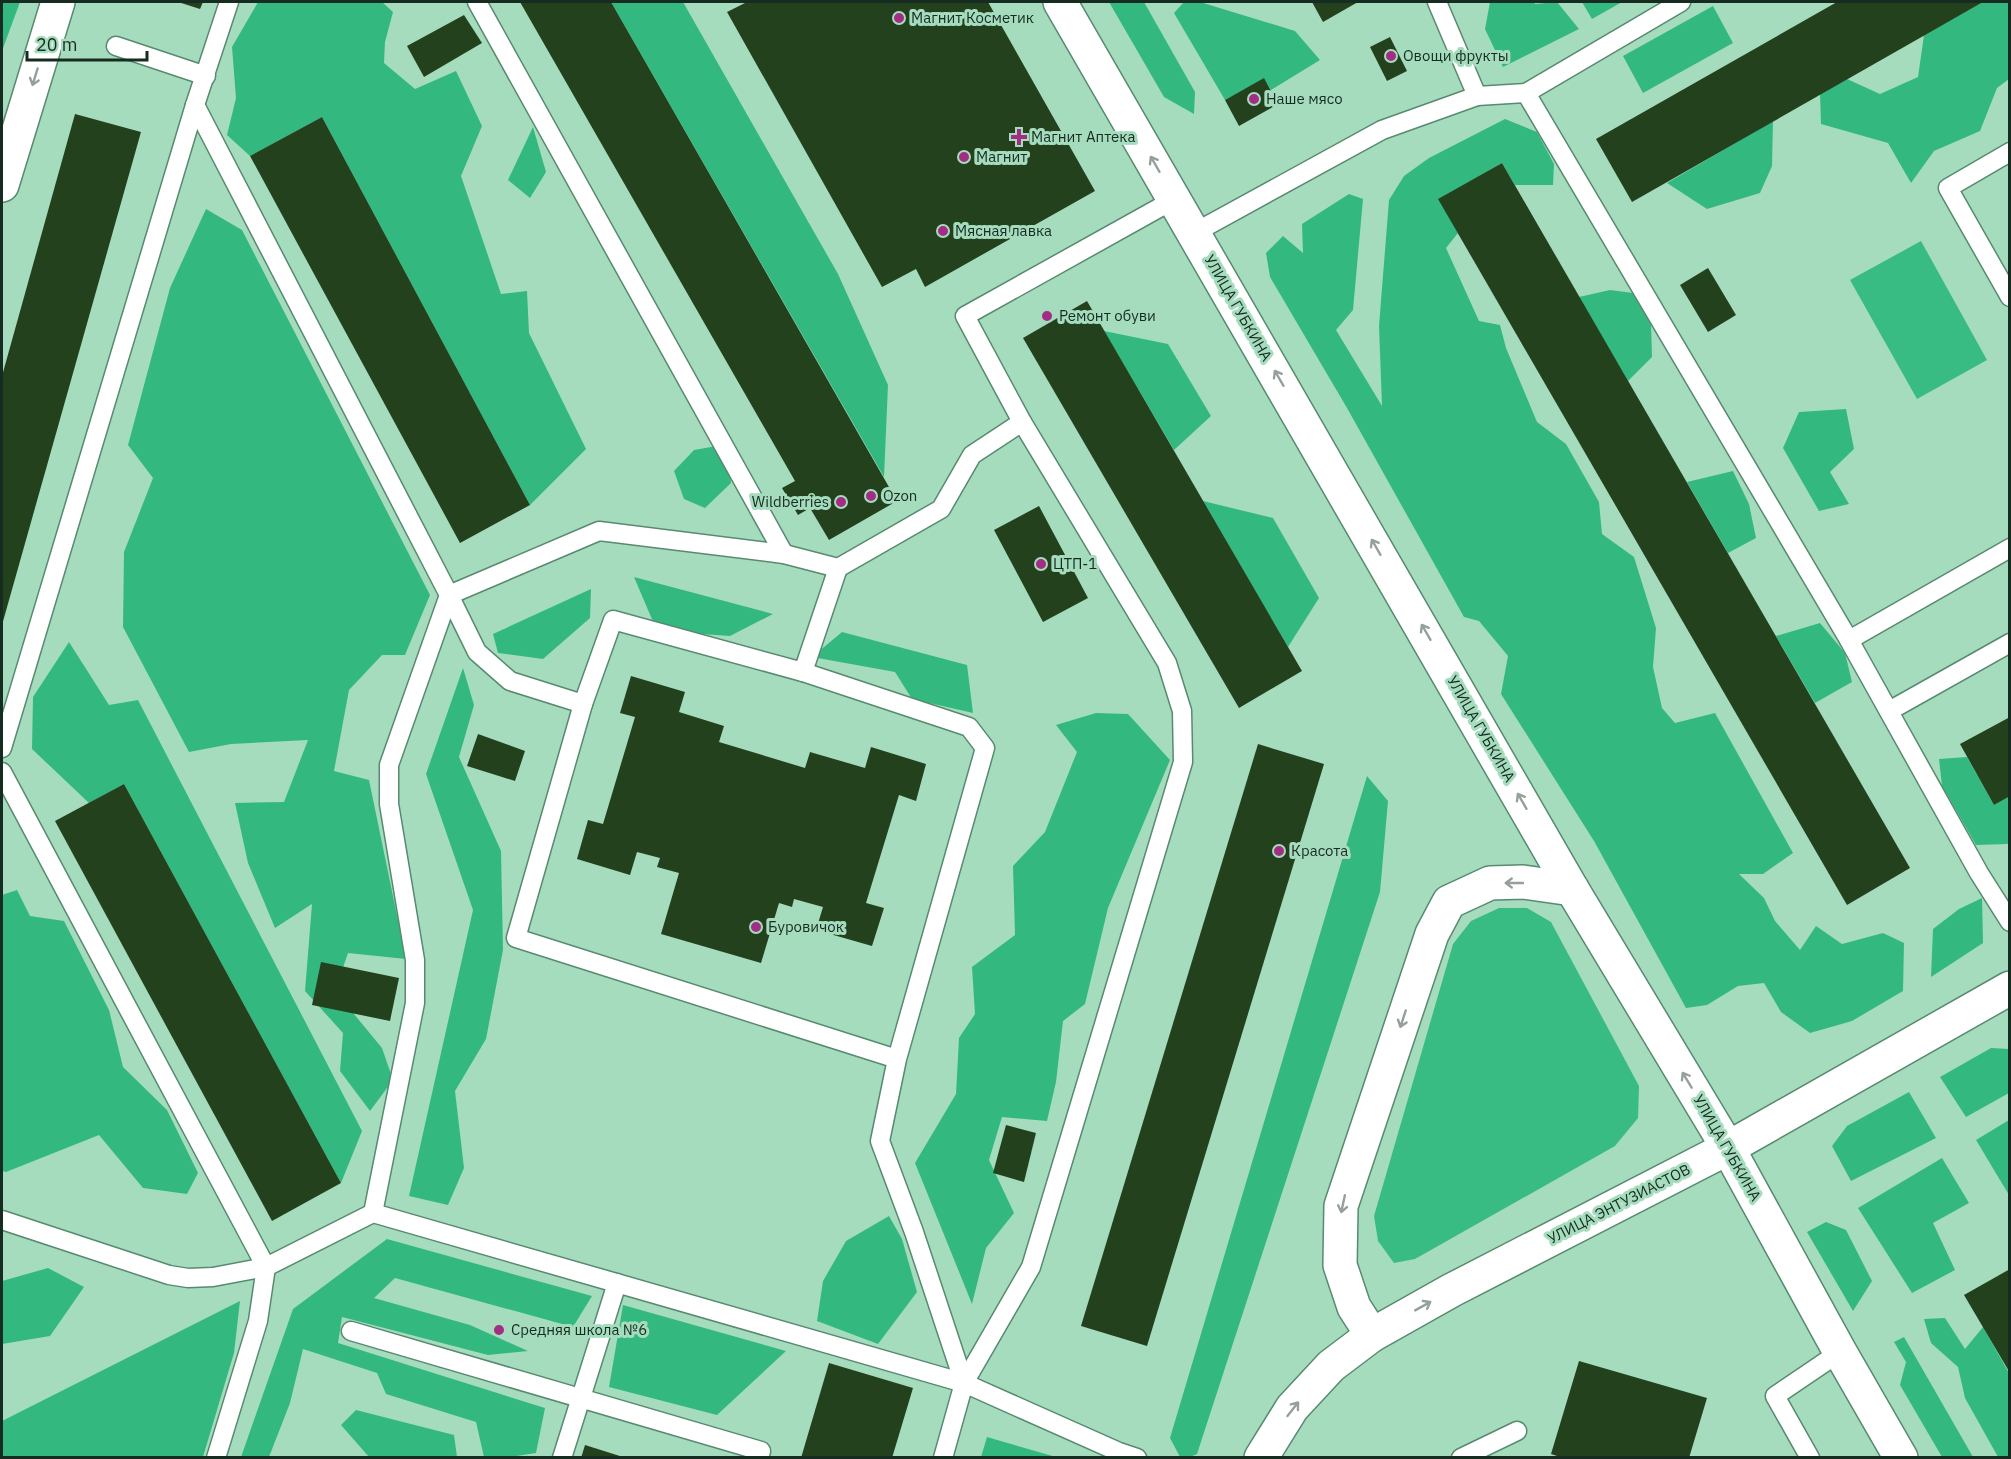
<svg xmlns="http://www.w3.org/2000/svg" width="2011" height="1459" font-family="'IBM Plex Sans',sans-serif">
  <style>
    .green { fill: #39bc83 }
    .forest { fill: #33b980 }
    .building { fill: #23411d }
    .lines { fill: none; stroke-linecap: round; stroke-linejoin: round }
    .lane-casing { stroke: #578a6f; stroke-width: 21 }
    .secondary-casing { stroke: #578a6f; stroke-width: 36 }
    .lane { stroke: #fff; stroke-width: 18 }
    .secondary { stroke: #fff; stroke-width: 33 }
    .oneway { stroke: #96a09b }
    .poi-dot { fill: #a32c84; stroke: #a6dcbe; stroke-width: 2 }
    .labels { text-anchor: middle; stroke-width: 6; stroke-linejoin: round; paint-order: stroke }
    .poi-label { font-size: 15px; fill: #162c21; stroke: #a6dcbe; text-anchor: start }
    .street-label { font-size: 15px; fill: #162c21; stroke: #a6dcbe }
  </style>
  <rect width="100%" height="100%" fill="#a6dcbe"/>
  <g class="green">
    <polygon points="1921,241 1987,360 1917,399 1850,280"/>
    <polygon points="1499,908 1527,908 1551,922 1639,1086 1638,1118 1615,1146 1415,1259 1394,1263 1378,1241 1374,1216 1453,944 1471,921"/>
  </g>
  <g class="forest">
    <polygon points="2,2 20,2 2,51"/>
    <polygon points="258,2 382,2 393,12 385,42 384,63 415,89 456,71 482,126 461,176 501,294 527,291 529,333 586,449 530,505 322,117 250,156 227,135 236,98 232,47"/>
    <polygon points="611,2 683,2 838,274 888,385 884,477"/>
    <polygon points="1109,2 1144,2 1195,92 1194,114 1164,97"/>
    <polygon points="1184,2 1200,2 1295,31 1320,60 1271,90 1264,79 1225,100 1174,13"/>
    <polygon points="1490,2 1534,2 1535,4 1557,2 1579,29 1503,67 1485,29"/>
    <polygon points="1582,2 1622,2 1592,19"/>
    <polygon points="1983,2 2009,2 2009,79 1997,88 1980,131 1934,151 1911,183 1888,143 1821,124 1820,94 1847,79 1880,94 1918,77 1924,35"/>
    <polygon points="1713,6 1733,43 1643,93 1623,56"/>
    <polygon points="1505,119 1537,132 1554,164 1553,185 1515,185 1502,163 1439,199 1458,233 1446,248 1479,321 1500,325 1506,348 1537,422 1566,444 1599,502 1602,534 1634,557 1656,628 1653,667 1662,708 1675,723 1715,713 1793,853 1763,874 1739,874 1764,898 1775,921 1800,950 1816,926 1842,944 1883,933 1904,943 1903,991 1852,1021 1810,1033 1781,1012 1764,983 1738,986 1707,1005 1686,1008 1594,841 1501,694 1508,656 1479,621 1464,617 1347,408 1270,277 1266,253 1283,236 1303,253 1302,224 1349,194 1363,199 1353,310 1336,330 1382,406 1379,326 1389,200 1404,176 1429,158"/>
    <polygon points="1773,121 1772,166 1760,193 1707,209 1667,183"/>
    <polygon points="533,127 546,172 530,198 508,180"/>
    <polygon points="206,209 242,230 430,595 405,655 382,655 349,690 334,771 369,780 406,959 348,953 335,991 382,1048 393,1080 370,1111 340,1071 343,1033 305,991 312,904 275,928 248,863 235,803 284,802 308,740 231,744 189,752 123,627 124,552 153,478 128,445 170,288"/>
    <polygon points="1610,290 1633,293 1651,323 1652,357 1628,381 1579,297"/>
    <polygon points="1104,331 1168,344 1211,416 1174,450"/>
    <polygon points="1846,409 1854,449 1830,472 1849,504 1819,511 1783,448 1799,412"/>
    <polygon points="728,444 731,483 705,508 684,499 674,471 694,450"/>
    <polygon points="1733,471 1749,504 1756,538 1728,553 1687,482"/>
    <polygon points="1203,501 1273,518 1319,598 1288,647"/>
    <polygon points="634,577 773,614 730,636 657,631"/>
    <polygon points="591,589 590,618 543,659 498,653 493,634"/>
    <polygon points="1820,623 1845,653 1852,682 1815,703 1776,636"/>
    <polygon points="842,632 967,665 973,713 912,699 895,672 812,657"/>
    <polygon points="69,642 109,705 138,700 362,1131 341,1183 124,784 89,803 32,749 33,697"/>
    <polygon points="463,668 474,705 459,757 501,851 503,950 486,1039 455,1091 464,1168 448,1205 409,1196 473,910 426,774"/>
    <polygon points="1096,713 1128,714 1170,760 1108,908 1085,1004 1063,1021 1056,1082 1047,1121 1002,1117 989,1160 1014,1213 986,1248 972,1304 915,1163 956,1094 959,1038 975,1014 972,967 1015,935 1013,866 1045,832 1077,752 1056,725"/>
    <polygon points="1967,757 1994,805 2009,796 2009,843 2007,844 1976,845 1942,786 1939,759"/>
    <polygon points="1367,776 1388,801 1380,892 1197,1454 1190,1457 1180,1457 1170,1438"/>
    <polygon points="17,890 30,916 64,921 109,1010 123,1067 167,1110 198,1173 187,1194 143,1188 99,1135 6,1172 2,1171 2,895"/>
    <polygon points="1982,898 1983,943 1931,977 1933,929 1959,909"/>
    <polygon points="1991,1048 2009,1049 2009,1093 1966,1117 1940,1077"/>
    <polygon points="1909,1092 1936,1138 1851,1181 1832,1146 1847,1126"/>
    <polygon points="2009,1120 2009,1195 1976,1140"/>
    <polygon points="1942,1158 1969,1203 1933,1223 1955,1270 1912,1293 1858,1208"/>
    <polygon points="889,1216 902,1239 917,1292 878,1344 817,1321 823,1281 846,1241"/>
    <polygon points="1826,1222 1846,1230 1872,1281 1853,1311 1807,1232"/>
    <polygon points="387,1239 592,1296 573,1327 395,1278 374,1298 470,1325 528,1351 488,1355 342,1317 338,1343 545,1408 536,1453 510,1457 484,1457 476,1422 386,1394 377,1373 303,1349 290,1403 269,1457 241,1457 293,1309"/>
    <polygon points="48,1268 84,1287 50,1336 2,1344 2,1281"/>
    <polygon points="240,1301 234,1353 203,1457 4,1457 2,1453 2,1421"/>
    <polygon points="623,1305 786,1351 717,1415 609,1387"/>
    <polygon points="1945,1318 1965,1349 1983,1327 2009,1373 2009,1457 1998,1457 1965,1398 1958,1367 1931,1343 1924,1319"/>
    <polygon points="1904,1337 1973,1457 1942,1457 1900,1385 1906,1362 1894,1342"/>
    <polygon points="356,1410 454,1435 457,1457 369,1457 341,1425"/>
    <polygon points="987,1437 1056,1457 981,1457"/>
  </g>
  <g class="building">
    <polygon points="178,2 203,2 200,9"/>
    <polygon points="520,2 611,2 897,501 829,540 810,508 798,515 782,488 795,481"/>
    <polygon points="747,2 988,2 1095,191 925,287 916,269 882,287 727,12"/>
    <polygon points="1312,2 1358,2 1323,22"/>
    <polygon points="1837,2 1983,2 1632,202 1596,139"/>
    <polygon points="464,15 482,43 424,77 407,46"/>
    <polygon points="1390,37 1407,71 1387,81 1370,47"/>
    <polygon points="1264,78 1278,104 1239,126 1225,100"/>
    <polygon points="75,114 141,132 2,625 2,376"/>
    <polygon points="322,117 530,505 460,543 250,156"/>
    <polygon points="1502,163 1910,868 1847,905 1438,199"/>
    <polygon points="1708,268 1736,315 1708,332 1680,285"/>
    <polygon points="1087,301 1302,671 1239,708 1023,338"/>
    <polygon points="1039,506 1088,598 1043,622 994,530"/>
    <polygon points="631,676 685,692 679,712 724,726 719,742 805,768 810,752 865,768 871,747 926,764 916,801 899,795 866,903 884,908 872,946 816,930 823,907 794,899 792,907 779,903 761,963 661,934 679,873 657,867 660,858 637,852 630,875 577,859 588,820 603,824 635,717 620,713"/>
    <polygon points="2010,717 2010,796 1994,805 1960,744"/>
    <polygon points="478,734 525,751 515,781 467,766"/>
    <polygon points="1258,744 1324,764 1147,1346 1081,1326"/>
    <polygon points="124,784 341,1183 272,1221 55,821"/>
    <polygon points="321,962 399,978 390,1021 312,1005"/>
    <polygon points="1006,1125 1036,1133 1024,1182 993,1173"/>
    <polygon points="2010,1269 2010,1373 1964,1295"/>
    <polygon points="1579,1361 1707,1398 1689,1458 1563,1458 1551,1454"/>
    <polygon points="829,1363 913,1388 892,1458 801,1458"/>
    <polygon points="585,1445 623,1457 623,1458 581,1458"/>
  </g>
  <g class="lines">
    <g class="lane-casing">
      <g id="lane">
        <polyline points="477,2 784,554"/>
        <polyline points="1437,2 1477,96"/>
        <polyline points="116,46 206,76"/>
        <polyline points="1526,93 1849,640 1979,873 2010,922"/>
        <polyline points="195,105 449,595 389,765 389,804 415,960 415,1003 373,1213"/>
        <polyline points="2010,152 1948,188 2010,297"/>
        <polyline points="1194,233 1382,130 1477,96 1526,93 1681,2"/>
        <polyline points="1849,640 2010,548"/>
        <polyline points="803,672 838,568"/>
        <polyline points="583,704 510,681 477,652 449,595 599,531 784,554 838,568 941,509 972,455 1022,422"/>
        <polyline points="1889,711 2010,643"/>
        <polyline points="2,748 195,105 229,2"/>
        <polyline points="2,772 266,1267 258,1321 216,1458"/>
        <polyline points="897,1059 516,938 583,704 613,620 803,672 969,727 985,748 897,1059 880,1141 914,1232 964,1383"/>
        <polyline points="2,1220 169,1275 188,1278 213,1277 266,1267 373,1213 964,1383 1119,1452 1137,1458"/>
        <polyline points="351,1331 761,1451 759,1458"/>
        <polyline points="562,1458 617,1283"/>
        <polyline points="943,1458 964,1383 1031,1267 1183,762 1182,711 1167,663 1022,422 965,316 1175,199"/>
        <polyline points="1461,1458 1517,1431"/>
        <polyline points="1810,1458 1775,1396 1840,1352"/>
      </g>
    </g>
    <g class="secondary-casing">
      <g id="secondary">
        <polyline points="1060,2 1572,889 1728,1148 1840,1352 1901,1458"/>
        <polyline points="2,185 58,2"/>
        <polyline points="1372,1335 1354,1307 1340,1265 1341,1206 1432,934 1449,902 1490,883 1523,882 1572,889"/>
        <polyline points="1261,1458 1292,1408 1331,1366 1372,1335 1452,1290 1728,1148 2010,988"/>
      </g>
    </g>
    <use href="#lane" class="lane"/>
    <use href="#secondary" class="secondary"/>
  </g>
  <defs><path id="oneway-shaft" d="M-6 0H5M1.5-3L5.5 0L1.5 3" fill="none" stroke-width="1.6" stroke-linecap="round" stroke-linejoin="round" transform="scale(1.5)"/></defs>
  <g class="oneway">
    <use href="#oneway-shaft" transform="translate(35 77) rotate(107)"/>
    <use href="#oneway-shaft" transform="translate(1155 164) rotate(-120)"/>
    <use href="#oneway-shaft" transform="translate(1279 378) rotate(-120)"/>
    <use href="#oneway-shaft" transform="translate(1376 547) rotate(-120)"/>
    <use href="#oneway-shaft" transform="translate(1426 632) rotate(-120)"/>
    <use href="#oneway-shaft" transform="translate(1522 801) rotate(-120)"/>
    <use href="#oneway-shaft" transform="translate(1514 883) rotate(180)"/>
    <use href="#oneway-shaft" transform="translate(1403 1019) rotate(108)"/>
    <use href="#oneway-shaft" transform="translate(1687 1080) rotate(-121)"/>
    <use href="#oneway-shaft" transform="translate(1343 1204) rotate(102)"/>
    <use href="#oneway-shaft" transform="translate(1423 1306) rotate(-29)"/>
    <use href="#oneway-shaft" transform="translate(1293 1409) rotate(-52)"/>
  </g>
  <g class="poi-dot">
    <circle cx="899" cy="18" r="6"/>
    <circle cx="1391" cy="56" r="6"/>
    <circle cx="1254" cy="99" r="6"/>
    <path d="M1016 128h6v6h6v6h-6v6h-6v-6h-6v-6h6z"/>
    <circle cx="964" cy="157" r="6"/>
    <circle cx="943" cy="231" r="6"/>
    <circle cx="1047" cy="316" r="6"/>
    <circle cx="871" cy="496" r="6"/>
    <circle cx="841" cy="502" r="6"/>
    <circle cx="1041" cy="564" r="6"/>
    <circle cx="1279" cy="851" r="6"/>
    <circle cx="756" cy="927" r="6"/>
    <circle cx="499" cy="1330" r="6"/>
  </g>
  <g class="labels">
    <g class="poi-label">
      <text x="911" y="23">Магнит Косметик</text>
      <text x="1403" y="61">Овощи фрукты</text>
      <text x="1266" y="104">Наше мясо</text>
      <text x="1031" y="142">Магнит Аптека</text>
      <text x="976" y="162">Магнит</text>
      <text x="955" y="236">Мясная лавка</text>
      <text x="1059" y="321">Ремонт обуви</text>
      <text x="883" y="501">Ozon</text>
      <text x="829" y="507" text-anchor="end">Wildberries</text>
      <text x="1053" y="569">ЦТП-1</text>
      <text x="1291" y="856">Красота</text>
      <text x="768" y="932">Буровичок</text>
      <text x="511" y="1335">Средняя школа №6</text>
    </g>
    <g class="street-label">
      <text transform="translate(1238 308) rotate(60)" y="5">УЛИЦА ГУБКИНА</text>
      <text transform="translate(1481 729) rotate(60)" y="5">УЛИЦА ГУБКИНА</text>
      <text transform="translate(1727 1148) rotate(60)" y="5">УЛИЦА ГУБКИНА</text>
      <text transform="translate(1619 1204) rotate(-27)" y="5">УЛИЦА ЭНТУЗИАСТОВ</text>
    </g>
  </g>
  <rect width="2011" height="1459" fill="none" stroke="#162c21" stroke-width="6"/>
  <path d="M27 51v9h120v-9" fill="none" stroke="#162c21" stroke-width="3"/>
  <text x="36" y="51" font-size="18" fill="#162c21" stroke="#a6dcbe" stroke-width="4.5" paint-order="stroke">20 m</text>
</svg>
